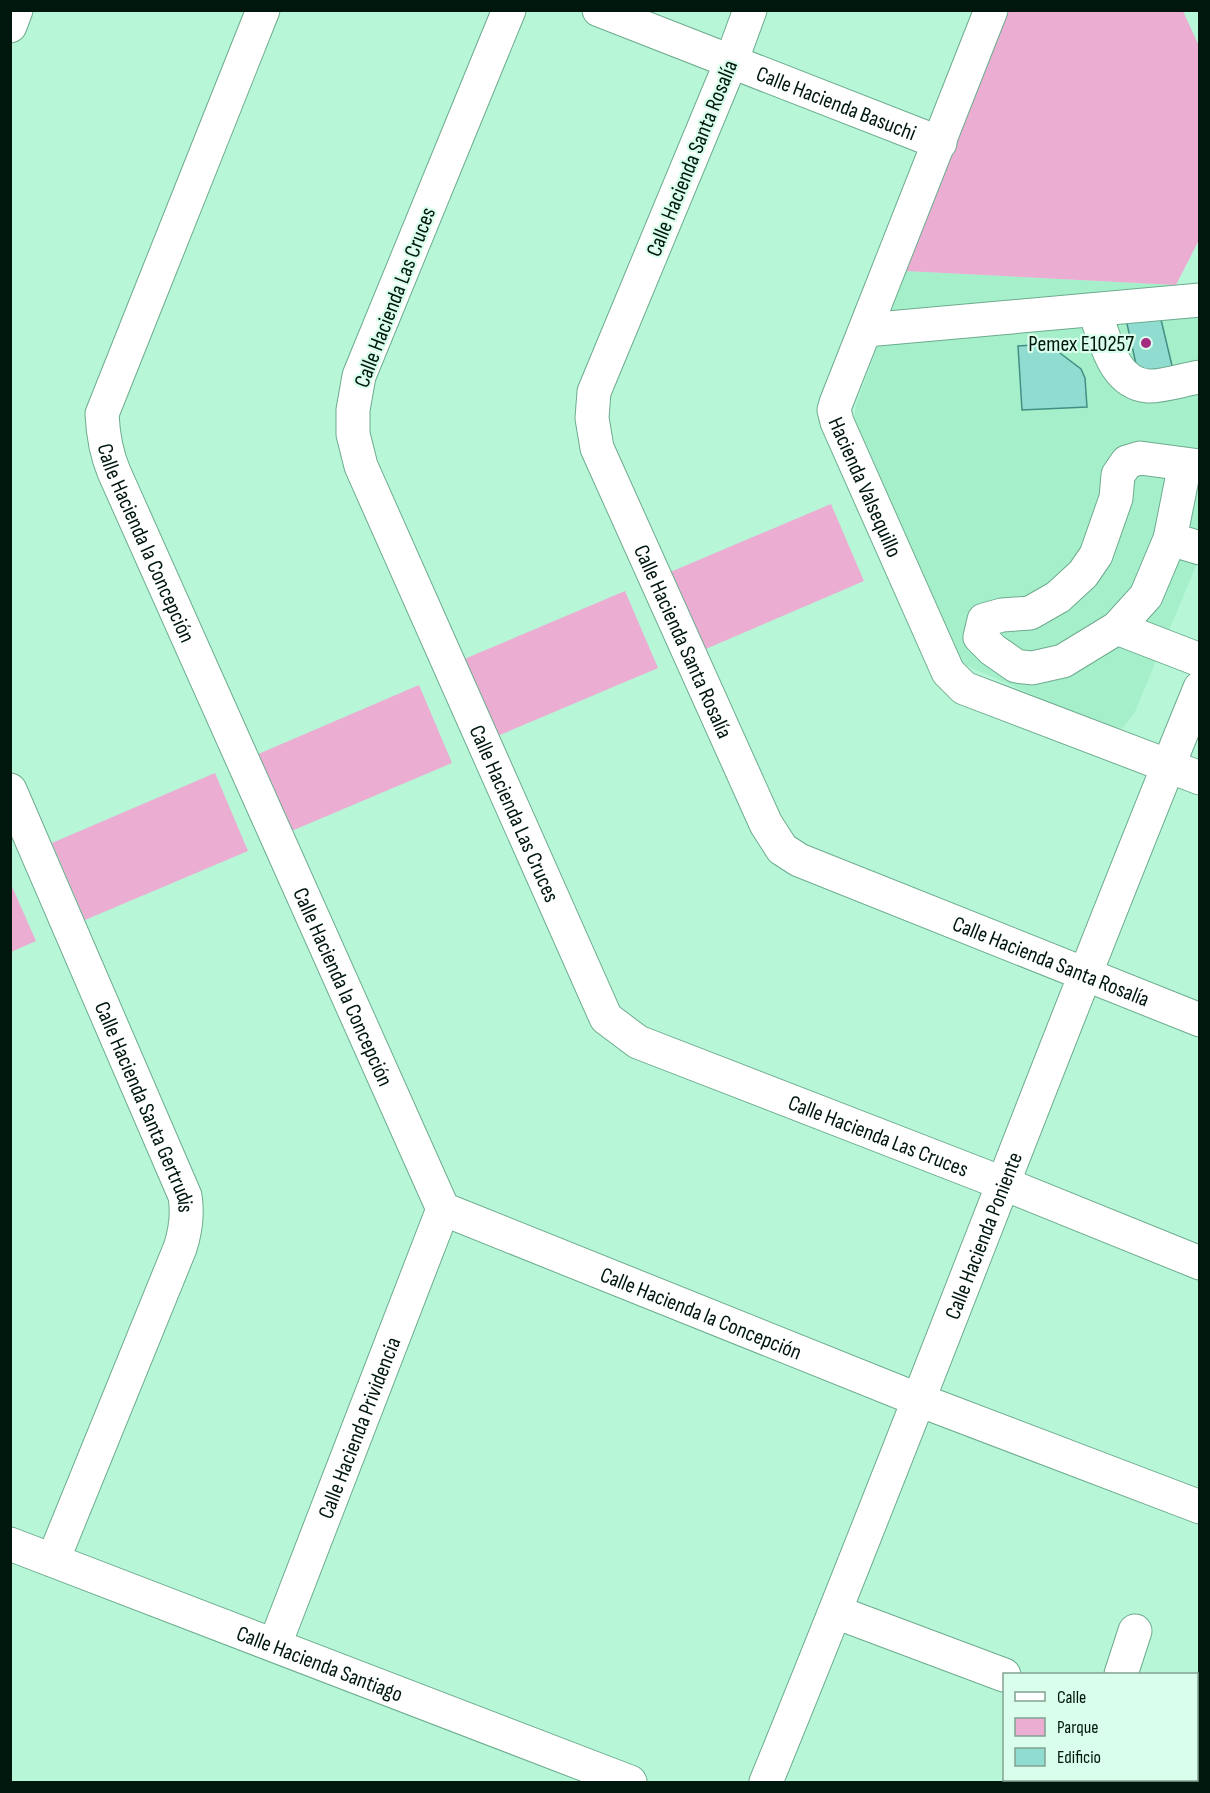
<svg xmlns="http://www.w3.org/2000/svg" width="1210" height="1793" font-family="'Sofia Sans Condensed',sans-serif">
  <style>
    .built { fill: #a6efcb }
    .green { fill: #ebadd2 }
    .building { fill: #90dcd0; stroke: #428f84; stroke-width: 1.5 }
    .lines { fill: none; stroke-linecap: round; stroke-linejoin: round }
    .minor-casing { stroke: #6dab8e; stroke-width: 35 }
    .minor { stroke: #fff; stroke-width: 33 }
    .poi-dot { fill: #a52b80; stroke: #d9feeb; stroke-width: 2 }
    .labels { text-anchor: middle; stroke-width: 4.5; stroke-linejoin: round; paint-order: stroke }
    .street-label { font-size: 22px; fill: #00170d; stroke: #d9feeb }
    .poi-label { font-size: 22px; fill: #00170d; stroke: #d9feeb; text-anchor: end }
  </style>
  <rect width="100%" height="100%" fill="#b7f7d8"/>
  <polygon class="built" points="905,271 1194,286 1200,306 1199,559 1134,714 1123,728 1101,725 965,665 950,652 854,419 856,405"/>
  <g class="green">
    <polygon points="1003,11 1183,11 1199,46 1200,238 1176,285 905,271"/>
    <polygon points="831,504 864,581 701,651 668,573"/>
    <polygon points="625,591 658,668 495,737 462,660"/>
    <polygon points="419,685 452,763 289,832 256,755"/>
    <polygon points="215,773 248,851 85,920 52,843"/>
    <polygon points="10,882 36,941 11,952 10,952"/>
  </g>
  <g class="building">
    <polygon points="1158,307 1174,374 1140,382 1125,315"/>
    <polygon points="1048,344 1081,369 1085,378 1087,407 1022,410 1018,346"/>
  </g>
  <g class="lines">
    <g class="minor-casing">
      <g id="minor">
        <path id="s1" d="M 263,10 L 102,414 C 103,435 106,453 114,472 L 443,1209 L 919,1400 L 1200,1507"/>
        <path id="s2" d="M 509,10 L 359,376 L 353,410 L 353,434 L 361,466 L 606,1018 L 638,1042 L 1002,1183 L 1200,1263"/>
        <path id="s3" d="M 599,10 L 940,143"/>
        <path id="s4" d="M 750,10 L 731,62 L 594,392 L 592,418 L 597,448 L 766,824 L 782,849 L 799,860 L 1200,1020"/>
        <path id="s5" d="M 991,10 L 836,403 L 834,410 L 837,422 L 948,672 L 964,688 L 1200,778"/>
        <polyline points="10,26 16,10"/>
        <path d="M 1094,310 C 1105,337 1112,383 1148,386 C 1162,387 1185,379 1200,377"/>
        <polyline points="866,330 1200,300"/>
        <polyline points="1185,464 1170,539 1146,596 1117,628 1063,661 1032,668 1016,666 993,650 980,637 984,620 1002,615 1030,613 1058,597 1083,574 1096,555 1116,498 1118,475 1127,462 1140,458 1200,466"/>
        <polyline points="1170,539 1200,548"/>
        <polyline points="1117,628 1200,660"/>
        <path id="s6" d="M 10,790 L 185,1196 C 188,1215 186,1230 180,1248 L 53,1560"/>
        <path id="s7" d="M 10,1544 L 630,1782"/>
        <polyline points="836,1612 1004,1675"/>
        <path id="s8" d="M 275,1644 L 443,1209"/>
        <polyline points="1121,1674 1135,1631"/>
        <path id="s9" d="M 766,1782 C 915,1419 1051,1051 1200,688"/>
        <polyline points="1080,1782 1081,1780"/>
      </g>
    </g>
    <use href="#minor" class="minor"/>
  </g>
  <circle class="poi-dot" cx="1146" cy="343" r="6"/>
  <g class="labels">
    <g class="street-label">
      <text dy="8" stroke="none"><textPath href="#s3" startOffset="255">Calle Hacienda Basuchi</textPath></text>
      <text transform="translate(691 158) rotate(-68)" y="8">Calle Hacienda Santa Rosalía</text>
      <text transform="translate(394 297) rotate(-69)" y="8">Calle Hacienda Las Cruces</text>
      <text dy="8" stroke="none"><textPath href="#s5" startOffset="513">Hacienda Valsequillo</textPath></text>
      <text dy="8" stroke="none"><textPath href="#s1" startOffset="572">Calle Hacienda la Concepción</textPath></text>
      <text dy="8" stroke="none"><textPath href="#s4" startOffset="681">Calle Hacienda Santa Rosalía</textPath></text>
      <text dy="8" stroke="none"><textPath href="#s2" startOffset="867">Calle Hacienda Las Cruces</textPath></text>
      <text dy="8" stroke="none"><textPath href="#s4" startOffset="1203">Calle Hacienda Santa Rosalía</textPath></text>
      <text dy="8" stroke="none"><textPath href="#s1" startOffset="1058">Calle Hacienda la Concepción</textPath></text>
      <text dy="8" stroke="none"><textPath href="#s6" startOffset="345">Calle Hacienda Santa Gertrudis</textPath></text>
      <text dy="8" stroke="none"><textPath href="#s2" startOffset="1389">Calle Hacienda Las Cruces</textPath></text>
      <text dy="8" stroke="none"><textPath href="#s9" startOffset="588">Calle Hacienda Poniente</textPath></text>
      <text dy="8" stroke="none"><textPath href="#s1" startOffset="1580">Calle Hacienda la Concepción</textPath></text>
      <text dy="8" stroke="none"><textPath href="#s8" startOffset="232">Calle Hacienda Prividencia</textPath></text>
      <text dy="8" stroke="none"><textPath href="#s7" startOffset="332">Calle Hacienda Santiago</textPath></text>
    </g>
    <g class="poi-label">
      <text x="1134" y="351">Pemex E10257</text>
    </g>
  </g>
  <rect width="1210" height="1793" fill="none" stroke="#00170d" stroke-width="24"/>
  <rect x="1003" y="1673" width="195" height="108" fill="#d9feeb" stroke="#82a292" stroke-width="1.5"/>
  <rect x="1015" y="1692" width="30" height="9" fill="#ffffff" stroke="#82a292" stroke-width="1.5"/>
  <text x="1057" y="1703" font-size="18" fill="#00170d">Calle</text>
  <rect x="1015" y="1718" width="30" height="18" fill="#ebadd2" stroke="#82a292" stroke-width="1.5"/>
  <text x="1057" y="1733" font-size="18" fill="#00170d">Parque</text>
  <rect x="1015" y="1748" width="30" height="18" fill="#90dcd0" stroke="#82a292" stroke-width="1.5"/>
  <text x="1057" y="1763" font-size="18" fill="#00170d">Edificio</text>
</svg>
